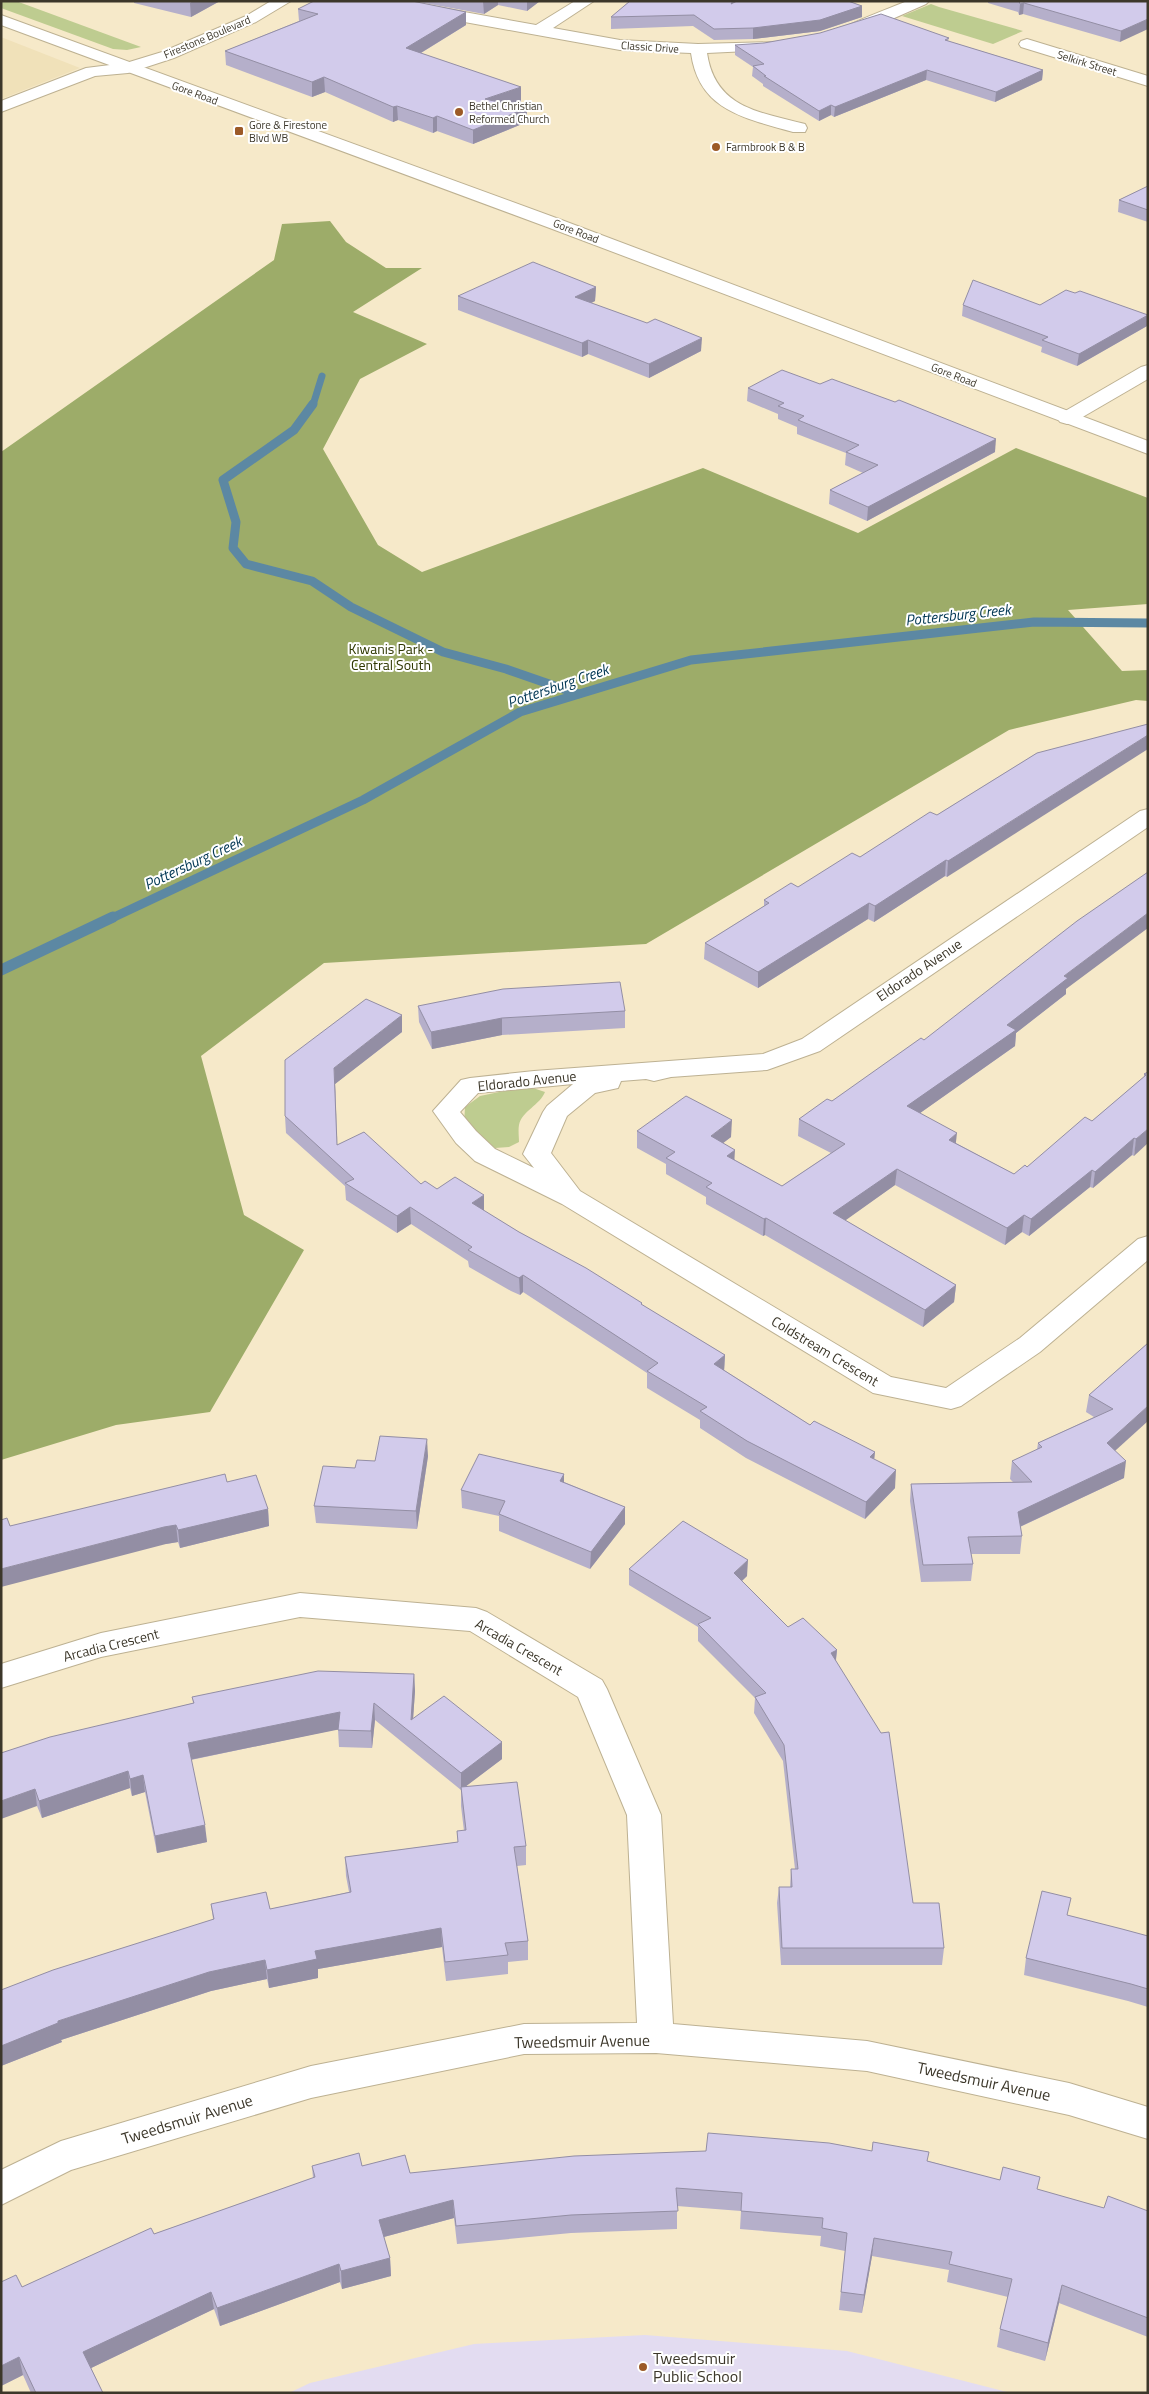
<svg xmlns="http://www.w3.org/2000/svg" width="1149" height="2394" font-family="'Titillium Web',sans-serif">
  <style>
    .built { fill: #f0e1b9 }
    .education { fill: #e3dcf1 }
    .green { fill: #becc90 }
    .forest { fill: #9dac69 }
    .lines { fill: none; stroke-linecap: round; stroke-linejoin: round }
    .stream-far2 { stroke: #5c88a3; stroke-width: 7 }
    .stream-far1 { stroke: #5c88a3; stroke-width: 9 }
    .stream { stroke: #5c88a3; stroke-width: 11 }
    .street-casing { stroke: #bdb192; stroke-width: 2 }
    .secondary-casing { stroke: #bdb192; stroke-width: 2 }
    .street { fill: #fff; fill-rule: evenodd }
    .secondary { fill: #fff; fill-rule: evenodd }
    .wall { fill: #b5afca }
    .shaded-wall { fill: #938ea4 }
    .building { fill: #d2cbeb; stroke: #938ea4 }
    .poi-dot { fill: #9c5a27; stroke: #fff; stroke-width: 2 }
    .labels { text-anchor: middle; stroke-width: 4; stroke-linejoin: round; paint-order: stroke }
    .far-street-label { font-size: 11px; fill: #3c372a; stroke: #fff }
    .far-poi-label { font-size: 11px; fill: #3c372a; stroke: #fff; text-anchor: start }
    .park-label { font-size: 14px; fill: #2f3701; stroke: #fff }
    .street-label { font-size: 14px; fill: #3c372a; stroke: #fff }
    .water-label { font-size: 15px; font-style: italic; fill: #003653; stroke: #fff }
    .near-street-label { font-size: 16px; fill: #3c372a; stroke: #fff }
    .near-poi-label { font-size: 16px; fill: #3c372a; stroke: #fff; text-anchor: start }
  </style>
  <rect width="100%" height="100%" fill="#f6e9c9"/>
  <polygon class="built" points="1,37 80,68 1,99"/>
  <polygon class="education" points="645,2335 847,2351 1011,2393 289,2393 310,2383 474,2344"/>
  <g class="green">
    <polygon points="1,1 16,1 141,47 127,50 113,49 1,8"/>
    <polygon points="931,4 939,7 1023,31 993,44 902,16"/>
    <path d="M 518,1088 L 533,1088 L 545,1092 C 540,1105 522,1111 519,1125 C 518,1130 519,1137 519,1142 L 509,1147 L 495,1148 L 464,1124 L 465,1107 L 480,1096 Z"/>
  </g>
  <polygon class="forest" points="330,221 346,242 386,268 422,268 353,312 427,344 360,379 323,449 378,545 422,572 703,468 858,533 1016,448 1148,498 1148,604 1068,610 1122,671 1148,670 1148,701 1136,700 1009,730 646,944 324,963 201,1056 244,1215 304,1250 210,1412 116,1425 1,1460 1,452 274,260 282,224"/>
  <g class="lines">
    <polyline class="stream-far2" points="313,405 322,376"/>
    <g class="stream-far1">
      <polyline points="313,404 294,430 223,480 236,522 233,548 246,564 312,581 351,607 443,652 506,669 578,694"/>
      <polyline points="110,919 363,800 520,712 691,660 1034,622 1148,623"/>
    </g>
    <polyline class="stream" points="1,970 113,917"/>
    <g class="street-casing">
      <g id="street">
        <polygon points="271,1 291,1 256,22 174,58 128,73 95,76 1,112 1,101 86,68 126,63 162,52 246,16"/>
        <path d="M 368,1 L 403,1 L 536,25 L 575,1 L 594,1 L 553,28 L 620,40 L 698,44 L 778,42 L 780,45 L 778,48 L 772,50 L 707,53 C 715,108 759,112 805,124 L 807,128 L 805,132 L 793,132 C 745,118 699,111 691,53 L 620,50 L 376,6 Z"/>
        <path d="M 907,1 L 929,1 L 926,4 L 874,27 L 850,34 L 842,29 C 845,25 898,5 907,1 Z"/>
        <polygon points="1027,39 1148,76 1148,86 1021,47 1019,44 1021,41"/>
        <polygon points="1148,365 1148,379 1074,422 1067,424 1060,422 1057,418 1060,414 1141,367"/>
        <path d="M 1148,809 L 1148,827 L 820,1051 L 767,1070 L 671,1077 L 654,1081 L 646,1079 L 621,1081 L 618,1088 L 595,1093 L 567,1116 L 551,1153 L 580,1191 L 891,1377 L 946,1388 L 1020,1338 L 1138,1239 L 1148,1236 L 1148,1260 L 1040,1352 L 961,1406 L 951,1409 L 873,1393 L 562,1204 L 475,1161 L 456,1143 L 433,1111 L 461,1080 L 470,1078 L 534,1071 L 763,1054 L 802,1039 L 1140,811 ZM 573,1084 L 547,1106 L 543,1112 L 523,1154 L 534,1168 L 495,1149 L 476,1131 L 460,1112 L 478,1093 Z"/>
        <polygon points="300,1593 476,1608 487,1612 602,1680 607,1689 661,1815 673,2024 867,2041 1069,2083 1148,2107 1148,2139 1069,2115 867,2071 656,2053 524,2054 311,2098 71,2170 1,2205 1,2170 61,2141 311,2066 524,2024 637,2023 627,1815 578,1697 470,1631 300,1617 101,1657 1,1688 1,1664 101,1633"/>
      </g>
    </g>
    <g class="secondary-casing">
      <polygon id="secondary" points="1,15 559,219 1148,441 1148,454 547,227 1,25"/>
    </g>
    <use href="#street" class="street"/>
    <use href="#secondary" class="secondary"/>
  </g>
  <g class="wall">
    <polygon points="134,1 220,1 191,17 134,3"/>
    <polygon points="413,1 540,1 527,11 498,5 484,14"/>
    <polygon points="630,1 854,1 852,2 862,17 820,31 753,39 714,40 693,26 611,29 611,17"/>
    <polygon points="988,1 1148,1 1120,42 1023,14 1019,15 1018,12 988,3"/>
    <polygon points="298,9 466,12 466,25 421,53 521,102 512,105 527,122 473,144 437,131 433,133 398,120 393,122 325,92 312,97 226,65 225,51 299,21"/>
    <polygon points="949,38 948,41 1043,70 1042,80 995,102 926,80 834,117 831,115 819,121 763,86 763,84 752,76 753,67 735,55 735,45"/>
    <polygon points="1148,186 1148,222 1118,212 1119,200"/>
    <polygon points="596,287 595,301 591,303 701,351 649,378 588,354 582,357 458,310 458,296"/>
    <polygon points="963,305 1040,305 1147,326 1077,366 1041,352 1042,347 962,316"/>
    <polygon points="748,388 995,452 867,521 829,504 830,490 863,473 845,465 846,453 797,434 797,427 778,419 778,414 747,401"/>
    <polygon points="1037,753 947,877 945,876 874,922 868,919 758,988 704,959 705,943 764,906 764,900 798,887 860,857 937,815"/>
    <polygon points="1066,989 1066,994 1016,1033 1015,1046 920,1113 956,1143 1014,1174 1027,1167 1092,1121 1144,1077 1144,1074 1148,1072 1134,1156 1132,1155 1093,1188 1090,1187 1029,1236 1022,1232 1005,1245 895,1185 845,1220 956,1285 954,1302 923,1327 765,1235 763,1236 706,1204 706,1197 666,1174 666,1164 637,1148 637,1131 731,1137 723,1143 735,1160 782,1186 831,1153 798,1136 799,1119 832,1101 924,1040"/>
    <polygon points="418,1006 625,1011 625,1028 502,1035 432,1049 419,1022"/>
    <polygon points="402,1015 402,1032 335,1084 337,1144 421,1184 437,1189 484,1211 519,1232 642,1303 642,1305 725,1355 724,1370 810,1425 875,1452 874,1459 895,1488 865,1519 746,1458 700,1428 700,1420 647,1388 647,1373 523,1292 520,1295 511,1291 469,1267 468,1261 411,1224 397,1233 346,1200 345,1186 286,1133 285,1116"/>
    <polygon points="1148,1343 1115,1451 1124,1478 1020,1527 1022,1536 1020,1554 971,1554 973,1564 971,1581 921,1582 910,1501 911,1484 1013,1482 1010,1479 1012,1461 1037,1450 1038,1443 1094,1417 1086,1412 1089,1395"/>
    <polygon points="428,1456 417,1529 316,1523 314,1506 355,1468 375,1461"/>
    <polygon points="564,1474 564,1482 625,1507 625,1524 590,1569 499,1531 499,1516 462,1508 461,1490"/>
    <polygon points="268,1509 269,1526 180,1548 178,1542 166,1544 10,1526"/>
    <polygon points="629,1569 747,1576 742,1581 788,1627 837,1650 836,1661 913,1903 944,1948 942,1965 781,1965 777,1903 779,1887 790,1887 791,1869 795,1869 783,1761 754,1713 755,1698 698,1641 698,1627 629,1585"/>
    <polygon points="414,1674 415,1691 413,1719 502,1742 502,1759 466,1786 526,1846 526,1865 517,1866 528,1941 528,1960 508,1962 508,1974 446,1981 442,1947 318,1969 318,1978 269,1988 267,1979 211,1991 61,2040 62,2042 1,2066 213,1919 211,1904 270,1909 349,1892 346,1876 345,1857 458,1842 457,1831 464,1831 461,1806 461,1790 375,1720 372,1748 339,1747 338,1729 191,1760 207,1842 157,1853 145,1792 132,1796 130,1788 42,1818 37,1806 1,1753 193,1703 192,1697"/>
    <polygon points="1068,1916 1148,1936 1148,2007 1128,2001 1024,1975 1026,1958"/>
    <polygon points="928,2161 1104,2208 1148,2211 1148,2337 1059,2303 1045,2361 997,2347 1000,2329 1008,2297 947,2282 949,2270 872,2256 862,2313 839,2310 845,2251 820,2246 821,2236 740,2229 741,2211 677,2206 677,2229 571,2233 457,2244 454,2218 384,2237 390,2258 391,2276 342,2289 340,2282 220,2326 214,2309 91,2368 103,2393 31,2393 23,2375 1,2386 1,2282 22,2287 154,2234 313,2178 312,2166 362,2166 410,2173"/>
  </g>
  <g class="shaded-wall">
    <polygon points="193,1 220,1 191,17 190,3"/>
    <polygon points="483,1 498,1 498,5 484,14"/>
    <polygon points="527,1 540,1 527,11"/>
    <polygon points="1024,3 1023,14 1019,15 1020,4"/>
    <polygon points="862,6 862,17 820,31 753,39 753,28"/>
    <polygon points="466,12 466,25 406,62 406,48"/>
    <polygon points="1148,19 1148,29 1120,42 1121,31"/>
    <polygon points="927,70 926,80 834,117 835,107"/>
    <polygon points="1043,70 1042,80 995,102 996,92"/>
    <polygon points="324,77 325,92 312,97 312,82"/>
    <polygon points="521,87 521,102 485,113 485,99"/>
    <polygon points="831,105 831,115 819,121 819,111"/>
    <polygon points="397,106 398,120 393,122 393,107"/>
    <polygon points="527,108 527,122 473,144 473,130"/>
    <polygon points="437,116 437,131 433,133 433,118"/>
    <polygon points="596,287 595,301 575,311 575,297"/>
    <polygon points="1148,315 1147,326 1077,366 1079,354"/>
    <polygon points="702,338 701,351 649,378 649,364"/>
    <polygon points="588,340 588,354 582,357 582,343"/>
    <polygon points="996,439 995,452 867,521 868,507"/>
    <polygon points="1148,735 1148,749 947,877 948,861"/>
    <polygon points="946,860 945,876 874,922 875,906"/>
    <polygon points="869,903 868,919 758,988 758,972"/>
    <polygon points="1148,913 1148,928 1066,989 1066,994 1016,1033 1015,1046 906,1123 907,1106 1007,1025 1064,976"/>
    <polygon points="402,1015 402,1032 335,1084 338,1161 334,1068"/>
    <polygon points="502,1018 502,1035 432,1049 431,1032"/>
    <polygon points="732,1120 731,1137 710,1153 711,1136"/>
    <polygon points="1148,1129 1148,1143 1134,1156 1136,1139"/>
    <polygon points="957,1133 955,1150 949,1140"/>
    <polygon points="1134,1138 1132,1155 1093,1188 1095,1172"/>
    <polygon points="735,1150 734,1166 727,1156"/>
    <polygon points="897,1169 895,1185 832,1230 833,1213"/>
    <polygon points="1092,1170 1090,1187 1029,1236 1031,1219"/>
    <polygon points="484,1195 484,1212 472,1203"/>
    <polygon points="410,1207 411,1224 397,1233 397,1216"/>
    <polygon points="1024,1215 1022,1232 1005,1245 1007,1228"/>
    <polygon points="766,1218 765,1235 763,1236 764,1219"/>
    <polygon points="523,1275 523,1292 520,1295 519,1278"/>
    <polygon points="956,1285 954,1302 923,1327 925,1310"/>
    <polygon points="725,1355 724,1372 714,1364"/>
    <polygon points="1148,1406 1148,1421 1105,1460 1107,1443"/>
    <polygon points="427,1439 428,1456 417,1529 416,1511"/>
    <polygon points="875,1452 873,1469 870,1457"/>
    <polygon points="1126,1461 1124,1478 1015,1529 1018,1512"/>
    <polygon points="896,1470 895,1488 865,1519 866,1502"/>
    <polygon points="564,1474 564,1491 560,1481"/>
    <polygon points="625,1507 625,1524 590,1569 591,1552"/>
    <polygon points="268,1509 269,1526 180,1548 178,1530"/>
    <polygon points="176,1525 178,1542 166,1544 1,1587 1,1569 164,1527"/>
    <polygon points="748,1560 747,1576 733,1589 734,1573"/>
    <polygon points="837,1650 835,1666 831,1653"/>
    <polygon points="414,1674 415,1691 412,1734 411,1720"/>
    <polygon points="374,1703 375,1720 372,1748 371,1731"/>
    <polygon points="340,1712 341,1729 189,1760 188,1743"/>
    <polygon points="502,1742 502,1759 461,1790 461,1773"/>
    <polygon points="128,1771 130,1788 42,1818 39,1801"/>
    <polygon points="143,1775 145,1792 132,1796 130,1779"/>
    <polygon points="35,1789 37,1806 1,1819 1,1801"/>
    <polygon points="205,1825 207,1842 157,1853 155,1836"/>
    <polygon points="441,1928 442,1947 318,1969 318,1978 269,1988 267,1970 315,1951"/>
    <polygon points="265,1960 267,1979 211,1991 61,2040 62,2042 1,2066 1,2046 58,2021 209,1972"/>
    <polygon points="453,2200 454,2218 380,2238 379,2220"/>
    <polygon points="874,2238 872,2256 862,2313 864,2295"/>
    <polygon points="390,2258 391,2276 342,2289 341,2271"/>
    <polygon points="339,2264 340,2282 220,2326 217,2308"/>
    <polygon points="1062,2285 1059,2303 1045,2361 1048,2343"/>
    <polygon points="211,2292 214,2309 87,2370 83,2352"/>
    <polygon points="19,2357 23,2375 1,2386 1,2366"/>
  </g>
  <g class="building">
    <polygon points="314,1 412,1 466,12 406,48 521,87 485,99 527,108 473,130 437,116 433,118 397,106 393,107 324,77 312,82 225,51 318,14 298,9"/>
    <polygon points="630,1 733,1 731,4 737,1 848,1 862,6 820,20 753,28 714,29 694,15 611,17"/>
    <polygon points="1019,1 1148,1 1148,19 1121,31 1024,3 1020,4"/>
    <polygon points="881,14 949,38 945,40 1043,70 996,92 927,70 835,107 831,105 819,111 764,76 766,76 753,66 764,64 735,45 764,43 820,33"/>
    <polygon points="1148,186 1148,210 1119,200"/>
    <polygon points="533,262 596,287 575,297 647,323 655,319 702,338 649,364 588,340 582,343 458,296"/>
    <polygon points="973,280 1040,305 1066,290 1075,293 1080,291 1148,315 1079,354 1042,340 1048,337 963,305"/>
    <polygon points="782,370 820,384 832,379 895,402 899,400 996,439 868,507 830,490 878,465 846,452 859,445 798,420 804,416 778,406 784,403 748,388"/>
    <polygon points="1148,724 1148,735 948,861 946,860 875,906 869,903 758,972 705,943 769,903 764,900 791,883 798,887 852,853 860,857 930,812 937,815 1037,753"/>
    <polygon points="1148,872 1148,913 1064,976 1068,978 1007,1025 1016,1030 907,1106 957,1133 949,1140 1014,1174 1025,1165 1027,1167 1085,1117 1092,1121 1146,1075 1144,1074 1148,1072 1148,1129 1136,1139 1134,1138 1095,1172 1092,1170 1031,1219 1024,1215 1007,1228 897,1169 833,1213 956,1285 925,1310 766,1218 764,1219 706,1187 712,1183 666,1158 675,1152 637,1131 686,1096 732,1120 711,1136 735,1150 727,1156 782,1186 845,1144 799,1119 827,1099 832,1101 921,1038 924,1040 1077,921"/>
    <polygon points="620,982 625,1011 502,1018 431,1032 418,1006 503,989"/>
    <polygon points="366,999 402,1015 334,1068 337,1145 364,1132 421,1184 425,1181 437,1189 455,1177 484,1195 472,1203 519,1232 586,1268 642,1303 641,1304 725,1355 714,1364 810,1425 814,1421 875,1452 870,1457 896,1470 866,1502 747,1441 700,1411 707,1407 647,1371 658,1363 523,1275 519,1278 511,1274 468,1250 472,1247 410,1207 397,1216 345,1183 354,1179 285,1116 285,1060"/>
    <polygon points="1148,1343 1148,1406 1107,1443 1126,1461 1018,1512 1022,1536 968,1537 973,1564 923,1565 911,1484 1032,1482 1012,1461 1042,1447 1038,1443 1113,1409 1089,1395"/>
    <polygon points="380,1436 427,1439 416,1511 314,1506 323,1466 355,1468 357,1460 375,1461"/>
    <polygon points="479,1454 564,1474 560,1481 625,1507 591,1552 499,1514 505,1501 461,1490"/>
    <polygon points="225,1474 227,1482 256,1475 268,1509 178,1530 176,1525 164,1527 1,1569 1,1520 7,1518 10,1526"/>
    <polygon points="683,1521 748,1560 734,1573 788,1627 803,1618 837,1650 831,1653 881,1733 889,1732 913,1903 939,1903 944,1948 782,1948 779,1887 792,1887 791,1869 798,1869 784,1745 755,1697 766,1693 698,1624 711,1618 629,1569"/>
    <polygon points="318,1671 414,1674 411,1720 444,1696 502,1742 461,1773 374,1703 371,1731 338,1730 340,1712 188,1743 205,1825 155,1836 143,1775 130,1779 128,1771 39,1801 35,1789 1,1801 1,1753 50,1737 194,1703 192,1697"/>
    <polygon points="517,1782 526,1846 514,1847 528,1941 505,1943 508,1955 445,1962 441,1928 315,1951 317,1959 267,1970 265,1960 209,1972 58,2021 58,2023 1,2046 1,1990 53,1970 214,1919 211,1904 266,1892 270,1909 351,1892 345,1857 458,1842 457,1831 466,1830 461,1787"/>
    <polygon points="1042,1891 1071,1898 1067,1915 1122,1929 1148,1936 1148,1989 1131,1984 1026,1958"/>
    <polygon points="708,2133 829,2143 872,2151 873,2142 929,2152 927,2161 1000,2180 1003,2167 1040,2177 1037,2189 1104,2208 1108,2196 1148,2211 1148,2318 1062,2285 1048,2343 1000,2329 1012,2279 949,2264 952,2252 874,2238 864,2295 841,2292 847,2233 822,2228 823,2218 741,2211 742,2193 676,2188 678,2211 571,2215 456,2226 453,2200 379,2220 390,2258 341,2271 339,2264 217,2308 211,2292 83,2352 103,2393 36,2393 19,2357 1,2366 1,2282 16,2275 22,2287 151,2228 154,2234 315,2177 312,2166 359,2153 362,2166 405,2155 410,2173 574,2156 706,2151"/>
  </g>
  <g class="poi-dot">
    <circle cx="459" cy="112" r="5"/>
    <rect x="234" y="126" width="10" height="10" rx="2.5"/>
    <circle cx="716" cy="147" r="5"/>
    <circle cx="643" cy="2367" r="5"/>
  </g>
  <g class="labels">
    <g class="far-street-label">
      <text transform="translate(207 37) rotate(-23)" y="4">Firestone Boulevard</text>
      <text transform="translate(650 47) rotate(4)" y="4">Classic Drive</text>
      <text transform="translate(1087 63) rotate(17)" y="4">Selkirk Street</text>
      <text transform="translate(195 93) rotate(20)" y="4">Gore Road</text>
      <text transform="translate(576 231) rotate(21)" y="4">Gore Road</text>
      <text transform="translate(954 375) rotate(21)" y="4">Gore Road</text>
    </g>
    <g class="far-poi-label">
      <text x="469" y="110">Bethel Christian<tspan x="469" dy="13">Reformed Church</tspan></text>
      <text x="249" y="129">Gore &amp; Firestone<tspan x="249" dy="13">Blvd WB</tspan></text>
      <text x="726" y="151">Farmbrook B &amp; B</text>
    </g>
    <g class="park-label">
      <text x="391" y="654">Kiwanis Park -<tspan x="391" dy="16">Central South</tspan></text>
    </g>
    <g class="street-label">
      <text transform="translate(919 970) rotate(-34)" y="5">Eldorado Avenue</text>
      <text transform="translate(527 1081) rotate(-6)" y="5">Eldorado Avenue</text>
      <text transform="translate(825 1351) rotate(31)" y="5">Coldstream Crescent</text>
      <text transform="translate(111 1645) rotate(-14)" y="5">Arcadia Crescent</text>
      <text transform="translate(519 1647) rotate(30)" y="5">Arcadia Crescent</text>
    </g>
    <g class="water-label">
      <text transform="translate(958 615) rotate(-6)" y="5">Pottersburg Creek</text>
      <text transform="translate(558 686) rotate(-19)" y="5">Pottersburg Creek</text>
      <text transform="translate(193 863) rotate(-25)" y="5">Pottersburg Creek</text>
    </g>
    <g class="near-street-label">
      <text transform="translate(582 2041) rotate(-1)" y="6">Tweedsmuir Avenue</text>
      <text transform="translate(984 2081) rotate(12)" y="6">Tweedsmuir Avenue</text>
      <text transform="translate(187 2119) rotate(-17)" y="6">Tweedsmuir Avenue</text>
    </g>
    <g class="near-poi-label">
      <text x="653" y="2364">Tweedsmuir<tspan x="653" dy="18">Public School</tspan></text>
    </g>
  </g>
  <rect width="1149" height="2394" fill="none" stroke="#3c372a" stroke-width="5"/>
</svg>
